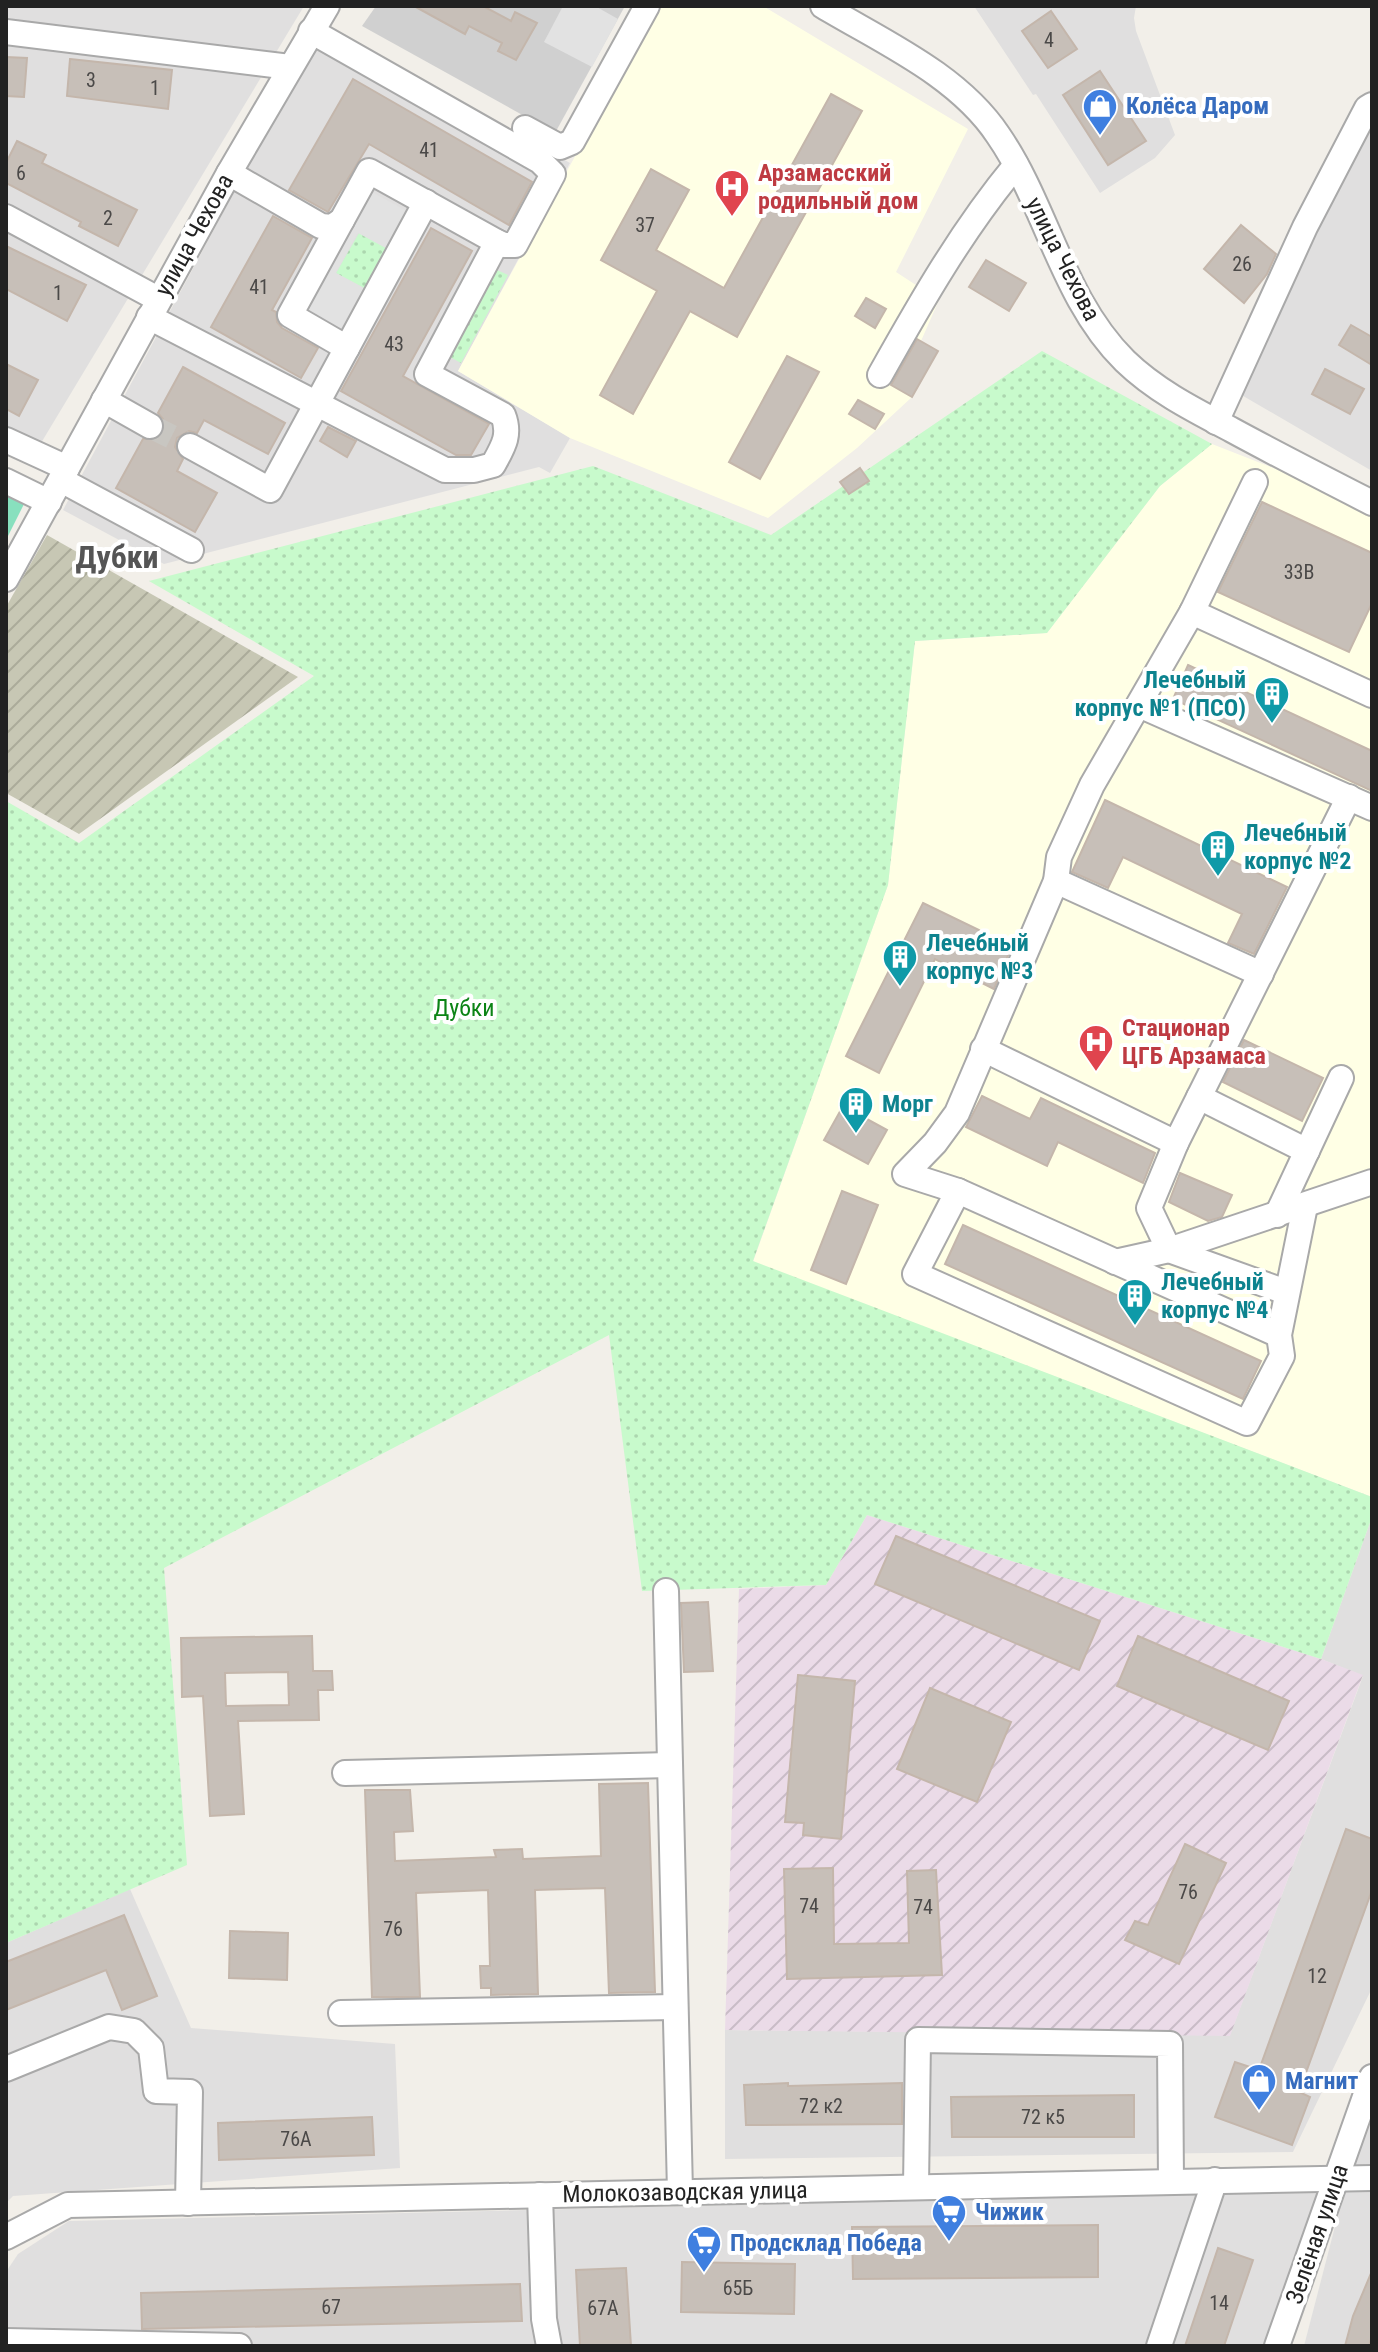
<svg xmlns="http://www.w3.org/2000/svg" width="1378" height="2352" font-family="'Roboto Condensed',sans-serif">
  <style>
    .residential { fill: #e0dfdf }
    .industrial { fill: url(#industrial-furrows) }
    .education { fill: #ffffe5 }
    .religious { fill: #d0d0d0 }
    .construction { fill: url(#construction-furrows) }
    .park { fill: url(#park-dots) }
    .pitch { fill: #88e0be }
    .parking { fill: #e2e2e2 }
    .building { fill: #c7bfb8; stroke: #c4b6ab; stroke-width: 2; fill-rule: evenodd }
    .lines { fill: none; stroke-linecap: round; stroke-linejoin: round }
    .minor-tunnel { stroke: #c8c6c1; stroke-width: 24; stroke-dasharray: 24 12; stroke-linecap: butt }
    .minor-casing { stroke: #a9a9a9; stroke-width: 28 }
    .minor { stroke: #fff; stroke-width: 24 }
    .labels { text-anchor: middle; stroke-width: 8; stroke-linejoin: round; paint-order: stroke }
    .number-label { font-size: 20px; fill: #4b4948 }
    .shop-label { font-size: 24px; font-weight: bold; fill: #366cbe; stroke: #fff; text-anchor: start }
    .health-label { font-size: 24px; font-weight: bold; fill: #be3a42; stroke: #fff; text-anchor: start }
    .street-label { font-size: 24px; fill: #222; stroke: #fff }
    .culture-label { font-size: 24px; font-weight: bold; fill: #0d838f; stroke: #fff; text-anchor: start }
    .park-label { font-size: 24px; fill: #0c8416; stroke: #fff }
    .district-label { font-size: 32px; font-weight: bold; fill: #555; stroke: #fff }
  </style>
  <defs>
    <pattern id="industrial-furrows" width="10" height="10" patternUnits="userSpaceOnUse" patternTransform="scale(2)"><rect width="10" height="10" fill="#ebdbe8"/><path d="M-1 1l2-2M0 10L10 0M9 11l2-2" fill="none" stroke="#c9bcc7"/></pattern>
    <pattern id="construction-furrows" width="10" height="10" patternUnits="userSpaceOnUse" patternTransform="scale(2)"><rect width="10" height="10" fill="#c7c7b4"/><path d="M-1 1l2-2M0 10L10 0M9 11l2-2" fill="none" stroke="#abab9a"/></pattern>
    <pattern id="park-dots" width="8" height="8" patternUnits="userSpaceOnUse" patternTransform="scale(2)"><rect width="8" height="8" fill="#c8facc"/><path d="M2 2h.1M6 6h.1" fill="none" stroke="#acd6af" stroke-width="1.8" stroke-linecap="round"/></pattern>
  </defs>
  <rect width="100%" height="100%" fill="#f2efe9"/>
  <g class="residential">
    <polygon points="6,6 304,6 35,453 6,438"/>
    <polygon points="974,6 1136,6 1134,18 1136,31 1175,135 1155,158 1100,193 1036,94 1033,95"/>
    <polygon points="324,25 570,163 458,371 570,438 550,473 539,467 164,564 63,510"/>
    <polygon points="1372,85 1372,471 1226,386 1350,138"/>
    <polygon points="1372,1517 1372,1988 1293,2152 725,2159 725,2030 1230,2035 1363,1676 1321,1659"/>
    <polygon points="130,1889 191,2028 395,2044 400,2168 13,2196 6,2203 6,1943"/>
    <polygon points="1372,2104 1372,2166 1350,2166"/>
    <polygon points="1345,2188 1372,2188 1372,2346 1304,2346"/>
    <polygon points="1322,2191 1266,2346 6,2346 6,2272 18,2254 69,2221"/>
  </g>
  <polygon class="industrial" points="867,1515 1321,1659 1363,1675 1230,2036 725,2030 739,1589 826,1585"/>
  <g class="education">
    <polygon points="657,6 763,6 968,129 896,272 939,300 921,341 938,351 912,397 857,448 768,518 570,438 458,371"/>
    <polygon points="1212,444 1304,480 1372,515 1372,1497 753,1262 888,885 915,641 1047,633 1160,486"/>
  </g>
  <polygon class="religious" points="376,6 625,6 555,133 362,26"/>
  <polygon class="construction" points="47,535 298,677 79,834 6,793 6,607"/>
  <g class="park">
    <polygon points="359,233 386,248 364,288 336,273"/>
    <polygon points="497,270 508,275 461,363 450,357"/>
    <polygon points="1042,351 1212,444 1160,486 1047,633 915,641 888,885 753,1261 1372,1497 1372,1517 1321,1659 867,1515 826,1585 642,1591 609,1335 164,1568 187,1865 6,1943 6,801 79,843 314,676 149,581 593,466 771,535"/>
  </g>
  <polygon class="pitch" points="6,472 33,486 6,540"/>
  <g class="parking">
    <polygon points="563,6 595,6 618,19 592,67 544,42"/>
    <polygon points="364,188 407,211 386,248 358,233 336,273 364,288 337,336 295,313"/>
  </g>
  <g class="building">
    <polygon points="414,6 483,6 511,21 515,12 537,23 516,60 498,51 502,43 469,26 465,34"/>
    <polygon points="1051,11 1077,49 1048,68 1022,31"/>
    <polygon points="6,57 27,58 24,97 6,96"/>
    <polygon points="70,59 172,70 168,109 67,96"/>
    <polygon points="1100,71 1146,141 1108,165 1063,95"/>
    <polygon points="353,79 532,182 509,225 369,144 328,212 289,190"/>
    <polygon points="831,94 862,111 737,337 690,311 633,414 600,395 657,291 601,260 651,169 689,190 656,250 724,288"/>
    <polygon points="17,141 46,155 42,163 137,210 118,246 79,226 81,222 6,183 6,163"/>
    <polygon points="273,216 312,238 272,310 276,312 277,322 282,328 318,348 301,378 211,327"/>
    <polygon points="1241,225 1276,254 1267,274 1244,303 1204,269"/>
    <polygon points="431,228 472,251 403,376 489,424 471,455 456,455 341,391"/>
    <polygon points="6,246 86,285 67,321 6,289"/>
    <polygon points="986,260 1026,283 1009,311 969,287"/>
    <polygon points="866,298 886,309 875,328 855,316"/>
    <polygon points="1351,325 1372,337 1372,365 1339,345"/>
    <polygon points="917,339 938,351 912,397 891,385"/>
    <polygon points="787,356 819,372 760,479 729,462"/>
    <polygon points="6,364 38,380 19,416 6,409"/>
    <polygon points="183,367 285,423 268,454 204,420 197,433 189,431 177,438 175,447 183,459 177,471 217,493 195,532 116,488 143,439 157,439 163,433 163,419 158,413"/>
    <polygon points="1325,369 1364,389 1350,414 1312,394"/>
    <polygon points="858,400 884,414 875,429 849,414"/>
    <polygon points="328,427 356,441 347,457 320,441"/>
    <polygon points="860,468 869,481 849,494 840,482"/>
    <polygon points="1262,502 1372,553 1372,603 1349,652 1218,592"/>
    <polygon points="1188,665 1372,751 1372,791 1173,699"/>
    <polygon points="1105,800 1287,887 1254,954 1228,943 1242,914 1123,857 1108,888 1072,872"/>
    <polygon points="923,903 1012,946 994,989 935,959 879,1073 846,1056"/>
    <polygon points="1244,1040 1323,1078 1302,1121 1223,1082"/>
    <polygon points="982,1096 1030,1119 1041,1098 1155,1153 1143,1183 1058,1142 1047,1166 966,1127"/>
    <polygon points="843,1106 887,1130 868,1164 824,1140"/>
    <polygon points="1180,1173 1232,1195 1222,1217 1208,1221 1169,1202"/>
    <polygon points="842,1191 878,1205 846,1284 811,1270"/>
    <polygon points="963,1225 1261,1361 1243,1399 945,1264"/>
    <polygon points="896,1536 1100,1621 1079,1670 875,1584"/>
    <polygon points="708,1602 713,1671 684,1672 681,1603"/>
    <path d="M 312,1636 L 313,1671 L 332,1671 L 333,1690 L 318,1690 L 319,1720 L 238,1721 L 244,1814 L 210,1816 L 203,1696 L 182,1697 L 181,1638 ZM 288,1672 L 289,1705 L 226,1706 L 225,1673 Z"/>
    <polygon points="1138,1636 1289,1701 1268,1750 1117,1686"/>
    <polygon points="798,1675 855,1681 841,1839 803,1835 804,1823 785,1822"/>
    <polygon points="930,1688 1011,1722 977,1802 897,1769"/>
    <polygon points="648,1783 655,1992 609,1993 605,1888 535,1890 538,1994 491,1995 491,1988 481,1988 480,1966 490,1966 488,1890 416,1893 420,1997 372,1997 365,1790 410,1790 413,1831 394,1832 395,1861 496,1857 494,1850 522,1849 523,1859 601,1856 599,1784"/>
    <polygon points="1346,1829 1372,1839 1372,1890 1299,2092 1310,2097 1292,2145 1215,2117 1235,2062 1259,2070"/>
    <polygon points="1185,1844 1226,1863 1179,1964 1125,1940 1135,1921 1148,1925"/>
    <polygon points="833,1868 834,1944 909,1943 907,1871 936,1870 942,1975 787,1979 784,1869"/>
    <polygon points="124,1915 157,1996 122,2010 106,1970 6,2010 6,1962"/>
    <polygon points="230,1931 288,1933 287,1980 229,1978"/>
    <polygon points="788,2083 788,2086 902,2083 902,2124 746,2125 744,2085"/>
    <polygon points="1134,2095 1134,2137 952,2137 951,2097"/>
    <polygon points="372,2117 374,2155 219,2160 218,2123"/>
    <polygon points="1098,2225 1098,2277 853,2279 852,2227"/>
    <polygon points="1218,2248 1253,2260 1224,2346 1185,2346"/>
    <polygon points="682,2262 795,2264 794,2314 681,2312"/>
    <polygon points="626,2268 631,2346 580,2346 576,2270"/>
    <polygon points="1372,2271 1372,2336 1369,2346 1345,2346 1353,2316"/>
    <polygon points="520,2284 522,2321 142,2329 141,2293"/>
  </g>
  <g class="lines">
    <polyline class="minor-tunnel" points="150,426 190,446"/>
    <g class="minor-casing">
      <g id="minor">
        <path d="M 823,6 C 883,42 958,75 998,135 C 1047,206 1062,299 1125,361 C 1156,391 1194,410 1232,430 C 1278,455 1325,479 1372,503"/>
        <polyline points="6,32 290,67"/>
        <polyline points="525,128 560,147 572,142 647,6"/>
        <polyline points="229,173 321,226 332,227 342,220 369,171 497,242 504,245 515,245 553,174 540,161 311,31"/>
        <polyline points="6,217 158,299"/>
        <polyline points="342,220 290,315 347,348"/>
        <path d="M 149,317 L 445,470 L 474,470 L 493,465 C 503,447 511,435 503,415 L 427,374 L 497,242"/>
        <path d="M 880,375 C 921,302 962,230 1016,165"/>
        <polyline points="104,400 150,426"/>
        <polyline points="1216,422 1305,227 1367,108 1372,105"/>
        <polyline points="6,440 67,468"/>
        <polyline points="190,446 270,490 426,202"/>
        <polyline points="61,480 191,550"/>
        <polyline points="6,481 49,502"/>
        <polyline points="6,579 229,173 327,6"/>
        <polyline points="1192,612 1372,695"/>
        <polyline points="1139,705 1372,808"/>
        <polyline points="1056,881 1261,974"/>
        <polyline points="983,1049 1176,1143"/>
        <polyline points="1199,1097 1307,1151"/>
        <polyline points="958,1191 905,1174 935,1143 957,1113 1056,881 1059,857 1092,785 1192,612 1255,482"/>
        <polyline points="1277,1215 1341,1078"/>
        <polyline points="1115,1262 1169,1250 1372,1182"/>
        <polyline points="1286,1292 1169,1250 1149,1208 1176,1143 1349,797"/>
        <polyline points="1279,1335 958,1191 915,1274 1247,1423 1282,1356 1279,1335 1305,1206"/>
        <polyline points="666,1591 680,2192"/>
        <polyline points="345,1773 670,1765"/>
        <polyline points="341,2013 675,2007"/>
        <polyline points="6,2069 109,2027 134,2031 151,2048 156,2091 190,2092 188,2203"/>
        <polyline points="916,2187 918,2040 1170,2044 1171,2182"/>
        <polyline points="540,2195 544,2319 549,2346"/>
        <polyline points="6,2237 68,2205 1372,2178"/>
        <polyline points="6,2341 239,2346"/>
        <polyline points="1159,2346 1215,2180"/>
        <polyline points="1277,2346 1372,2077"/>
      </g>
    </g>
    <use href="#minor" class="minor"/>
  </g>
  <defs>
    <g id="shop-pin" transform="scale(1.8)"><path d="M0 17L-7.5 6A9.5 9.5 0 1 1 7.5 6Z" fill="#3f7fe0" stroke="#fff"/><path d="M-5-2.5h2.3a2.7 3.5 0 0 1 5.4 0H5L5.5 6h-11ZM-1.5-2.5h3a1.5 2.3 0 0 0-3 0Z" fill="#fff"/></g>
    <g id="hospital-pin" transform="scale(1.8)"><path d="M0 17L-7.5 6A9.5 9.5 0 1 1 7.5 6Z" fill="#e0444e" stroke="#fff"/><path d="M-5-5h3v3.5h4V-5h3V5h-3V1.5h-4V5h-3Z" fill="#fff"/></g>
    <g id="building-pin" transform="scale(1.8)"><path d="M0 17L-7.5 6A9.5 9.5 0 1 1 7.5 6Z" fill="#0f9aa8" stroke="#fff"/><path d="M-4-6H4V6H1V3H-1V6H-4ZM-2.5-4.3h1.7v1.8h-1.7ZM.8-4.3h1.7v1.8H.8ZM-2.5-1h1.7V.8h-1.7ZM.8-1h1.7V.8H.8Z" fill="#fff"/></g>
    <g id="supermarket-pin" transform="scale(1.8)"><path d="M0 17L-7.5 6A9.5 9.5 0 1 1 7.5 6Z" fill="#3f7fe0" stroke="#fff"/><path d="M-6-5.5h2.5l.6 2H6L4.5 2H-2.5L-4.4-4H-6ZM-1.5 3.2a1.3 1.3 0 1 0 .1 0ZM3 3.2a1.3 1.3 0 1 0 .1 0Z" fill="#fff"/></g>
  </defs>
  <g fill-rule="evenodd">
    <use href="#shop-pin" x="1100" y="106"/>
    <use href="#hospital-pin" x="732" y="187"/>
    <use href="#building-pin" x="1272" y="694"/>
    <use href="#building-pin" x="1218" y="847"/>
    <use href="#building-pin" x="900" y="957"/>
    <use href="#hospital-pin" x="1096" y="1042"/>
    <use href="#building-pin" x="856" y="1104"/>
    <use href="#building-pin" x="1135" y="1296"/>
    <use href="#shop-pin" x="1259" y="2081"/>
    <use href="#supermarket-pin" x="949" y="2212"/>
    <use href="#supermarket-pin" x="704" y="2243"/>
  </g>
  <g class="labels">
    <g class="number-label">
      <text x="1049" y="47">4</text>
      <text x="91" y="87">3</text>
      <text x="155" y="95">1</text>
      <text x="429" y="157">41</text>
      <text x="21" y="180">6</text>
      <text x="108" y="225">2</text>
      <text x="645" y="232">37</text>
      <text x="1242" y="271">26</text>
      <text x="259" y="294">41</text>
      <text x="58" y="300">1</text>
      <text x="394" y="351">43</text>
      <text x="1299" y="579">33В</text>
      <text x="1188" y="1899">76</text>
      <text x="809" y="1913">74</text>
      <text x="923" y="1914">74</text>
      <text x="393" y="1936">76</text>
      <text x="1317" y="1983">12</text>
      <text x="821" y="2113">72 к2</text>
      <text x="1043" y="2124">72 к5</text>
      <text x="296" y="2146">76А</text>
      <text x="738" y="2295">65Б</text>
      <text x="1219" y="2310">14</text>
      <text x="331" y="2314">67</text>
      <text x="603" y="2315">67А</text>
    </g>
    <g class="shop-label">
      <text x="1126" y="114">Колёса Даром</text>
      <text x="1285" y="2089">Магнит</text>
      <text x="975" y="2220">Чижик</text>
      <text x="730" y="2251">Продсклад Победа</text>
    </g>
    <g class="health-label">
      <text x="758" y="181">Арзамасский<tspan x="758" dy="28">родильный дом</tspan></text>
      <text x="1122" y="1036">Стационар<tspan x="1122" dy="28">ЦГБ Арзамаса</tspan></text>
    </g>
    <g class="street-label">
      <text transform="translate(194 235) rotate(-61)" y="8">улица Чехова</text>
      <text transform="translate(1063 259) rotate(63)" y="8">улица Чехова</text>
      <text transform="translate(685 2192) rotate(-1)" y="8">Молокозаводская улица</text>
      <text transform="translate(1317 2234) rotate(-71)" y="8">Зелёная улица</text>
    </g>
    <g class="culture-label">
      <text x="1246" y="688" text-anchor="end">Лечебный<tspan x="1246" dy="28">корпус №1 (ПСО)</tspan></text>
      <text x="1244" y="841">Лечебный<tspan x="1244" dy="28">корпус №2</tspan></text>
      <text x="926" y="951">Лечебный<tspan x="926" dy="28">корпус №3</tspan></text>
      <text x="882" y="1112">Морг</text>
      <text x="1161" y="1290">Лечебный<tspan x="1161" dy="28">корпус №4</tspan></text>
    </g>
    <g class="park-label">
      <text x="464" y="1016">Дубки</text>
    </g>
    <g class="district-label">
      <text x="117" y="568">Дубки</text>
    </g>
  </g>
  <rect width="1378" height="2352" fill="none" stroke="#222222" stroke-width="16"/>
</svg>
